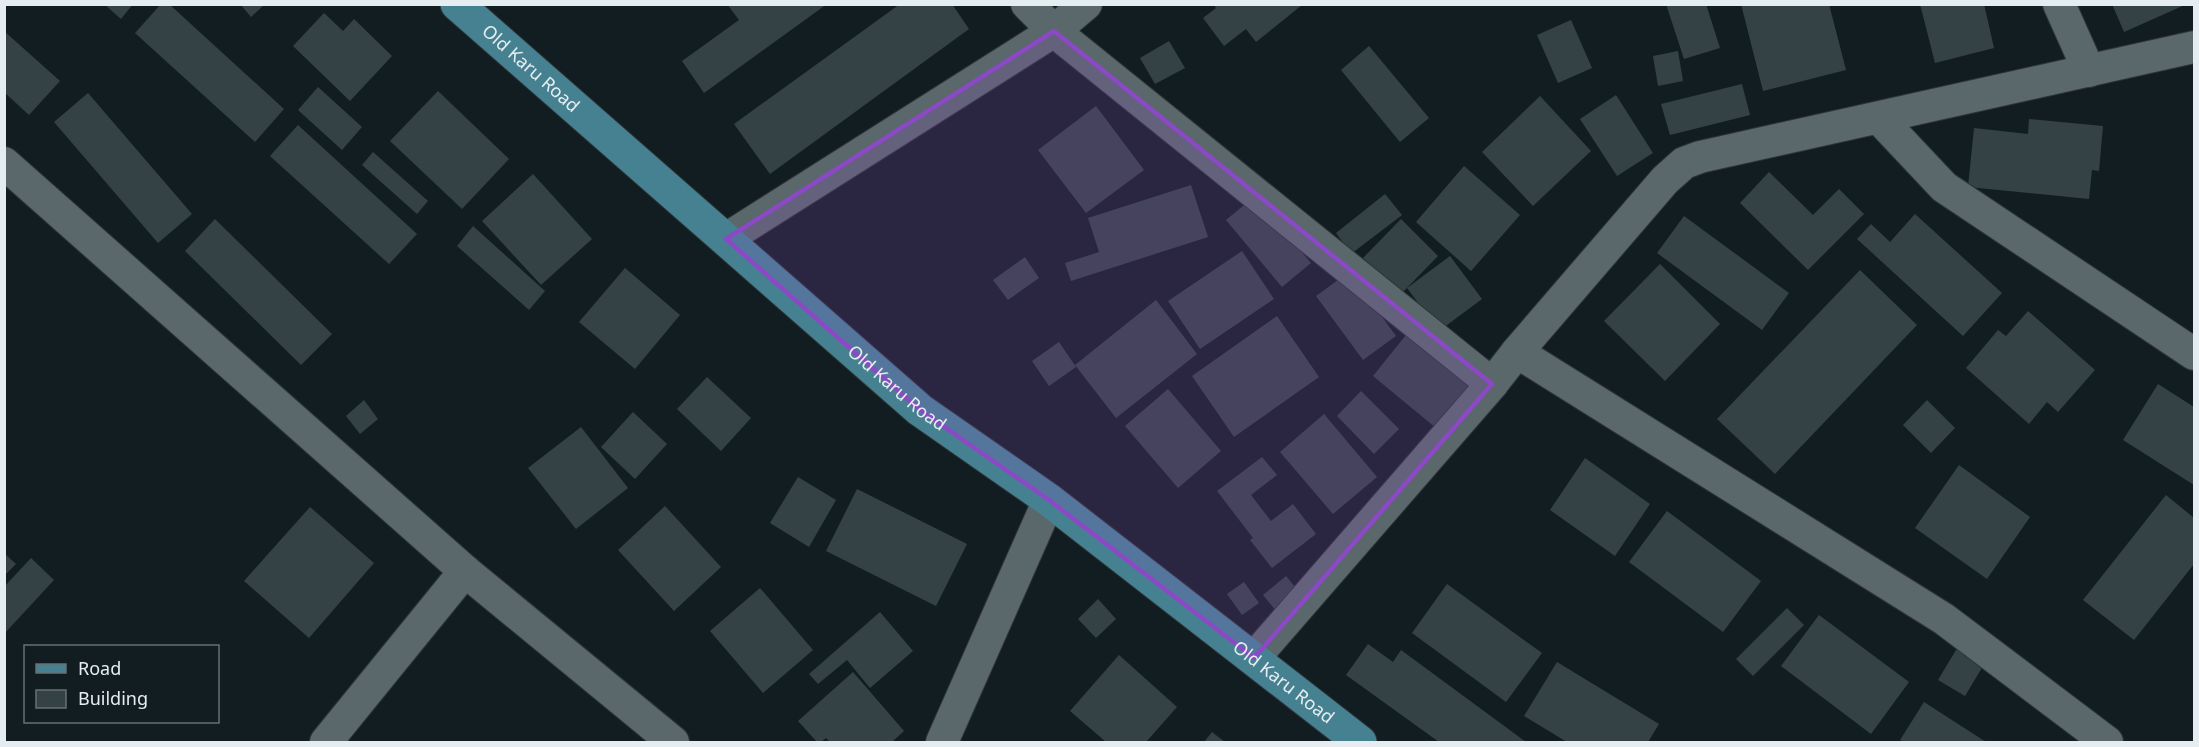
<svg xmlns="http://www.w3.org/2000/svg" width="2199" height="747" font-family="'Noto Sans',sans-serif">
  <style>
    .building { fill: #354245 }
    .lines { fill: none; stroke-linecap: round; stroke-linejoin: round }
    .minor-casing { stroke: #2f3538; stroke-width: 34 }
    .primary-casing { stroke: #2f3538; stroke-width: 35 }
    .minor { stroke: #5a676b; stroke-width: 32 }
    .primary { stroke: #468191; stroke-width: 33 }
    .marked { fill: #8b49c6; fill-opacity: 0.2; stroke: #8b49c6; stroke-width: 4.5; stroke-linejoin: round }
    .labels { text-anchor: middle; stroke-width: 4.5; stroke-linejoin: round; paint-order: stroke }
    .street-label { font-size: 18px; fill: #e6edf0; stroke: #121d21 }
  </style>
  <rect width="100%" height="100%" fill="#121d21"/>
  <g class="building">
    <polygon points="104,4 133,4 121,19"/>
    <polygon points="161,4 169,4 284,109 255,142 135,33"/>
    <polygon points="240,4 265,4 251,17"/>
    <polygon points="727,4 827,4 704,93 682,61 739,20"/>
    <polygon points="900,4 952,4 969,29 770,174 734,124"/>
    <polygon points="1666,4 1706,4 1720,48 1684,59"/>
    <polygon points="1741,4 1829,4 1846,70 1763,91"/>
    <polygon points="1920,4 1984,4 1994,48 1935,63"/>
    <polygon points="2112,4 2187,4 2124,32"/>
    <polygon points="1214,5 1302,5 1256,42 1246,29 1224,46 1203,18 1216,8"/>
    <polygon points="324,13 343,31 354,19 392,56 350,101 293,46"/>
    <polygon points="1571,20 1592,68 1558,83 1537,35"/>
    <polygon points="4,31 60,81 29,115 4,92"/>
    <polygon points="1169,41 1185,68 1155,84 1140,58"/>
    <polygon points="1369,46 1429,118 1400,142 1341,70"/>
    <polygon points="1678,51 1683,81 1658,86 1653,56"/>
    <polygon points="1742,84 1750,115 1670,135 1661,104"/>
    <polygon points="318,87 362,127 342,150 298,110"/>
    <polygon points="438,91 509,159 462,209 390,141"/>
    <polygon points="88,93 192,214 158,243 54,122"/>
    <polygon points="1616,95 1653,153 1617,176 1580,119"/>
    <polygon points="1540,96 1591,151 1533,206 1482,152"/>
    <polygon points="1096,106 1144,170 1086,213 1038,150"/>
    <polygon points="2029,119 2103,126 2099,171 2092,170 2089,199 1968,187 1974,128 2028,134"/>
    <polygon points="298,125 417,234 389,264 270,156"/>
    <polygon points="373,152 428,201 417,214 362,165"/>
    <polygon points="1464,166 1520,215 1471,271 1416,222"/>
    <polygon points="1769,172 1813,215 1839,189 1864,214 1808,270 1740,203"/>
    <polygon points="533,174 592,239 541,285 482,221"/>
    <polygon points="1191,185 1208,237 1071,281 1065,263 1099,252 1088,218"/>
    <polygon points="1385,194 1402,215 1351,254 1336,233"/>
    <polygon points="1255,196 1311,263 1282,287 1226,220"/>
    <polygon points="1915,214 2002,293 1963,336 1857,239 1871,224 1890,242"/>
    <polygon points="1684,216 1789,293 1762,330 1657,253"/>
    <polygon points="215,219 332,334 301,365 185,251"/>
    <polygon points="1401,219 1438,256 1400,295 1363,258"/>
    <polygon points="473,226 545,291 529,310 457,246"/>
    <polygon points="1242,251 1274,299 1200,349 1168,301"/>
    <polygon points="1450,256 1482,299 1439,331 1407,288"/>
    <polygon points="1025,257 1039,278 1008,300 993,280"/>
    <polygon points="1660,264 1720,324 1665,381 1604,321"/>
    <polygon points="625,268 680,315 635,369 579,322"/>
    <polygon points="1860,270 1917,325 1775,474 1717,419"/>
    <polygon points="1349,272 1396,336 1363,360 1316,296"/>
    <polygon points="1156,300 1197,354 1116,418 1075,365"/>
    <polygon points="2028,311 2095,370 2058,412 2047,402 2029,424 1966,368 1998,330 2006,336"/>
    <polygon points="1277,316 1319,377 1234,437 1192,376"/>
    <polygon points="1410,330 1473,381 1436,428 1373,376"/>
    <polygon points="1059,342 1076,367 1049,386 1032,361"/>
    <polygon points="707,377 751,418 721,451 677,409"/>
    <polygon points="2158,384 2194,407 2194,485 2123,440"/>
    <polygon points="1168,389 1221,451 1178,488 1125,426"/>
    <polygon points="1361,391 1399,429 1374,454 1337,416"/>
    <polygon points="364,400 378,419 360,434 346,416"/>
    <polygon points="1927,400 1955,428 1931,453 1903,425"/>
    <polygon points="633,412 667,444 635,479 601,447"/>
    <polygon points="1324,414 1377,477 1333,514 1280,452"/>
    <polygon points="581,427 628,488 576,529 528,468"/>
    <polygon points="1262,457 1277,475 1251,495 1271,521 1293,504 1316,534 1272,568 1250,540 1253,538 1217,491"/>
    <polygon points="1585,458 1650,504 1615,556 1550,510"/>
    <polygon points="1959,465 2030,517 1987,579 1915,528"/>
    <polygon points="798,477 836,500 809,547 770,523"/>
    <polygon points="857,489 967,544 936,606 826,551"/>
    <polygon points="2166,495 2194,518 2194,564 2134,640 2083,600"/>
    <polygon points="665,506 721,567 674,611 618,550"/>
    <polygon points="310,507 374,563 309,638 244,581"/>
    <polygon points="1667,511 1761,581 1723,632 1629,562"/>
    <polygon points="4,553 16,564 4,576"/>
    <polygon points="31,558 54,580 4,634 4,587"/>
    <polygon points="1286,576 1300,593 1277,612 1263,595"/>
    <polygon points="1244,582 1259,603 1242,615 1227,594"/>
    <polygon points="1447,584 1542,653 1506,702 1412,633"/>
    <polygon points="760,588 813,650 763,693 710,631"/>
    <polygon points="1098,599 1116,619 1096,638 1078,619"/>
    <polygon points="1787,608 1804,625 1753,676 1736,659"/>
    <polygon points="880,612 913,651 870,688 847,660 818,684 809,674"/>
    <polygon points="1819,615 1909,682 1871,734 1781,666"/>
    <polygon points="1368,644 1393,662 1401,650 1526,742 1439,742 1346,675"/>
    <polygon points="1959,645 1986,661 1965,696 1938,680"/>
    <polygon points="1119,655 1177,707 1146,742 1106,742 1070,711"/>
    <polygon points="1557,662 1659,724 1648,742 1567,742 1524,716"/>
    <polygon points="853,672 904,731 892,742 830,742 826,738 821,742 817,742 798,721"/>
    <polygon points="1924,702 1986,742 1904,742 1900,740"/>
    <polygon points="1212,732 1225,742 1204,742"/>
  </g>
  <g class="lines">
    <g class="minor-casing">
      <g id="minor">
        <polyline points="1027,4 1054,31 1492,384"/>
        <polyline points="2059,4 2089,71"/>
        <polyline points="1879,118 1944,187 2194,354"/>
        <polyline points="4,163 465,571 673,742"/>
        <polyline points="726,239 1054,31 1086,4"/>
        <polyline points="1517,352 1944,619 2107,742"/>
        <polyline points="1254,658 1492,384 1517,352 1665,180 1684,163 1700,157 2194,47"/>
        <polyline points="326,742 465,571"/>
        <polyline points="942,742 1049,500"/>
      </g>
    </g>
    <g class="primary-casing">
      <g id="primary">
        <path id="s1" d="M 457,4 L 920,410 L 1049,500 L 1360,742"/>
      </g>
    </g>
    <use href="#minor" class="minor"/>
    <use href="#primary" class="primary"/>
  </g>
  <path class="marked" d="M 1054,31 L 1492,384 L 1254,658 L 1049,500 L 920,410 L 726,239 Z"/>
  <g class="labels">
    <g class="street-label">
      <text dy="6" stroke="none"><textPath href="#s1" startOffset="98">Old Karu Road</textPath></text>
      <text dy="6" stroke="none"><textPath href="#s1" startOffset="584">Old Karu Road</textPath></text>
      <text dy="6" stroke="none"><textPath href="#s1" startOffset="1070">Old Karu Road</textPath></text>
    </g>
  </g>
  <rect width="2199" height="747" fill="none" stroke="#e6edf0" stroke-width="12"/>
  <rect x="24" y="645" width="195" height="78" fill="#121d21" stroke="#677074" stroke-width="1.5"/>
  <rect x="36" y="664" width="30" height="9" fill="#468191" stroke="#677074" stroke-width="1.5"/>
  <text x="78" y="675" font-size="18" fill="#e6edf0">Road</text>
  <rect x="36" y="690" width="30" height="18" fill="#354245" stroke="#677074" stroke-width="1.5"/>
  <text x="78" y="705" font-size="18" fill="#e6edf0">Building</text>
</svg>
